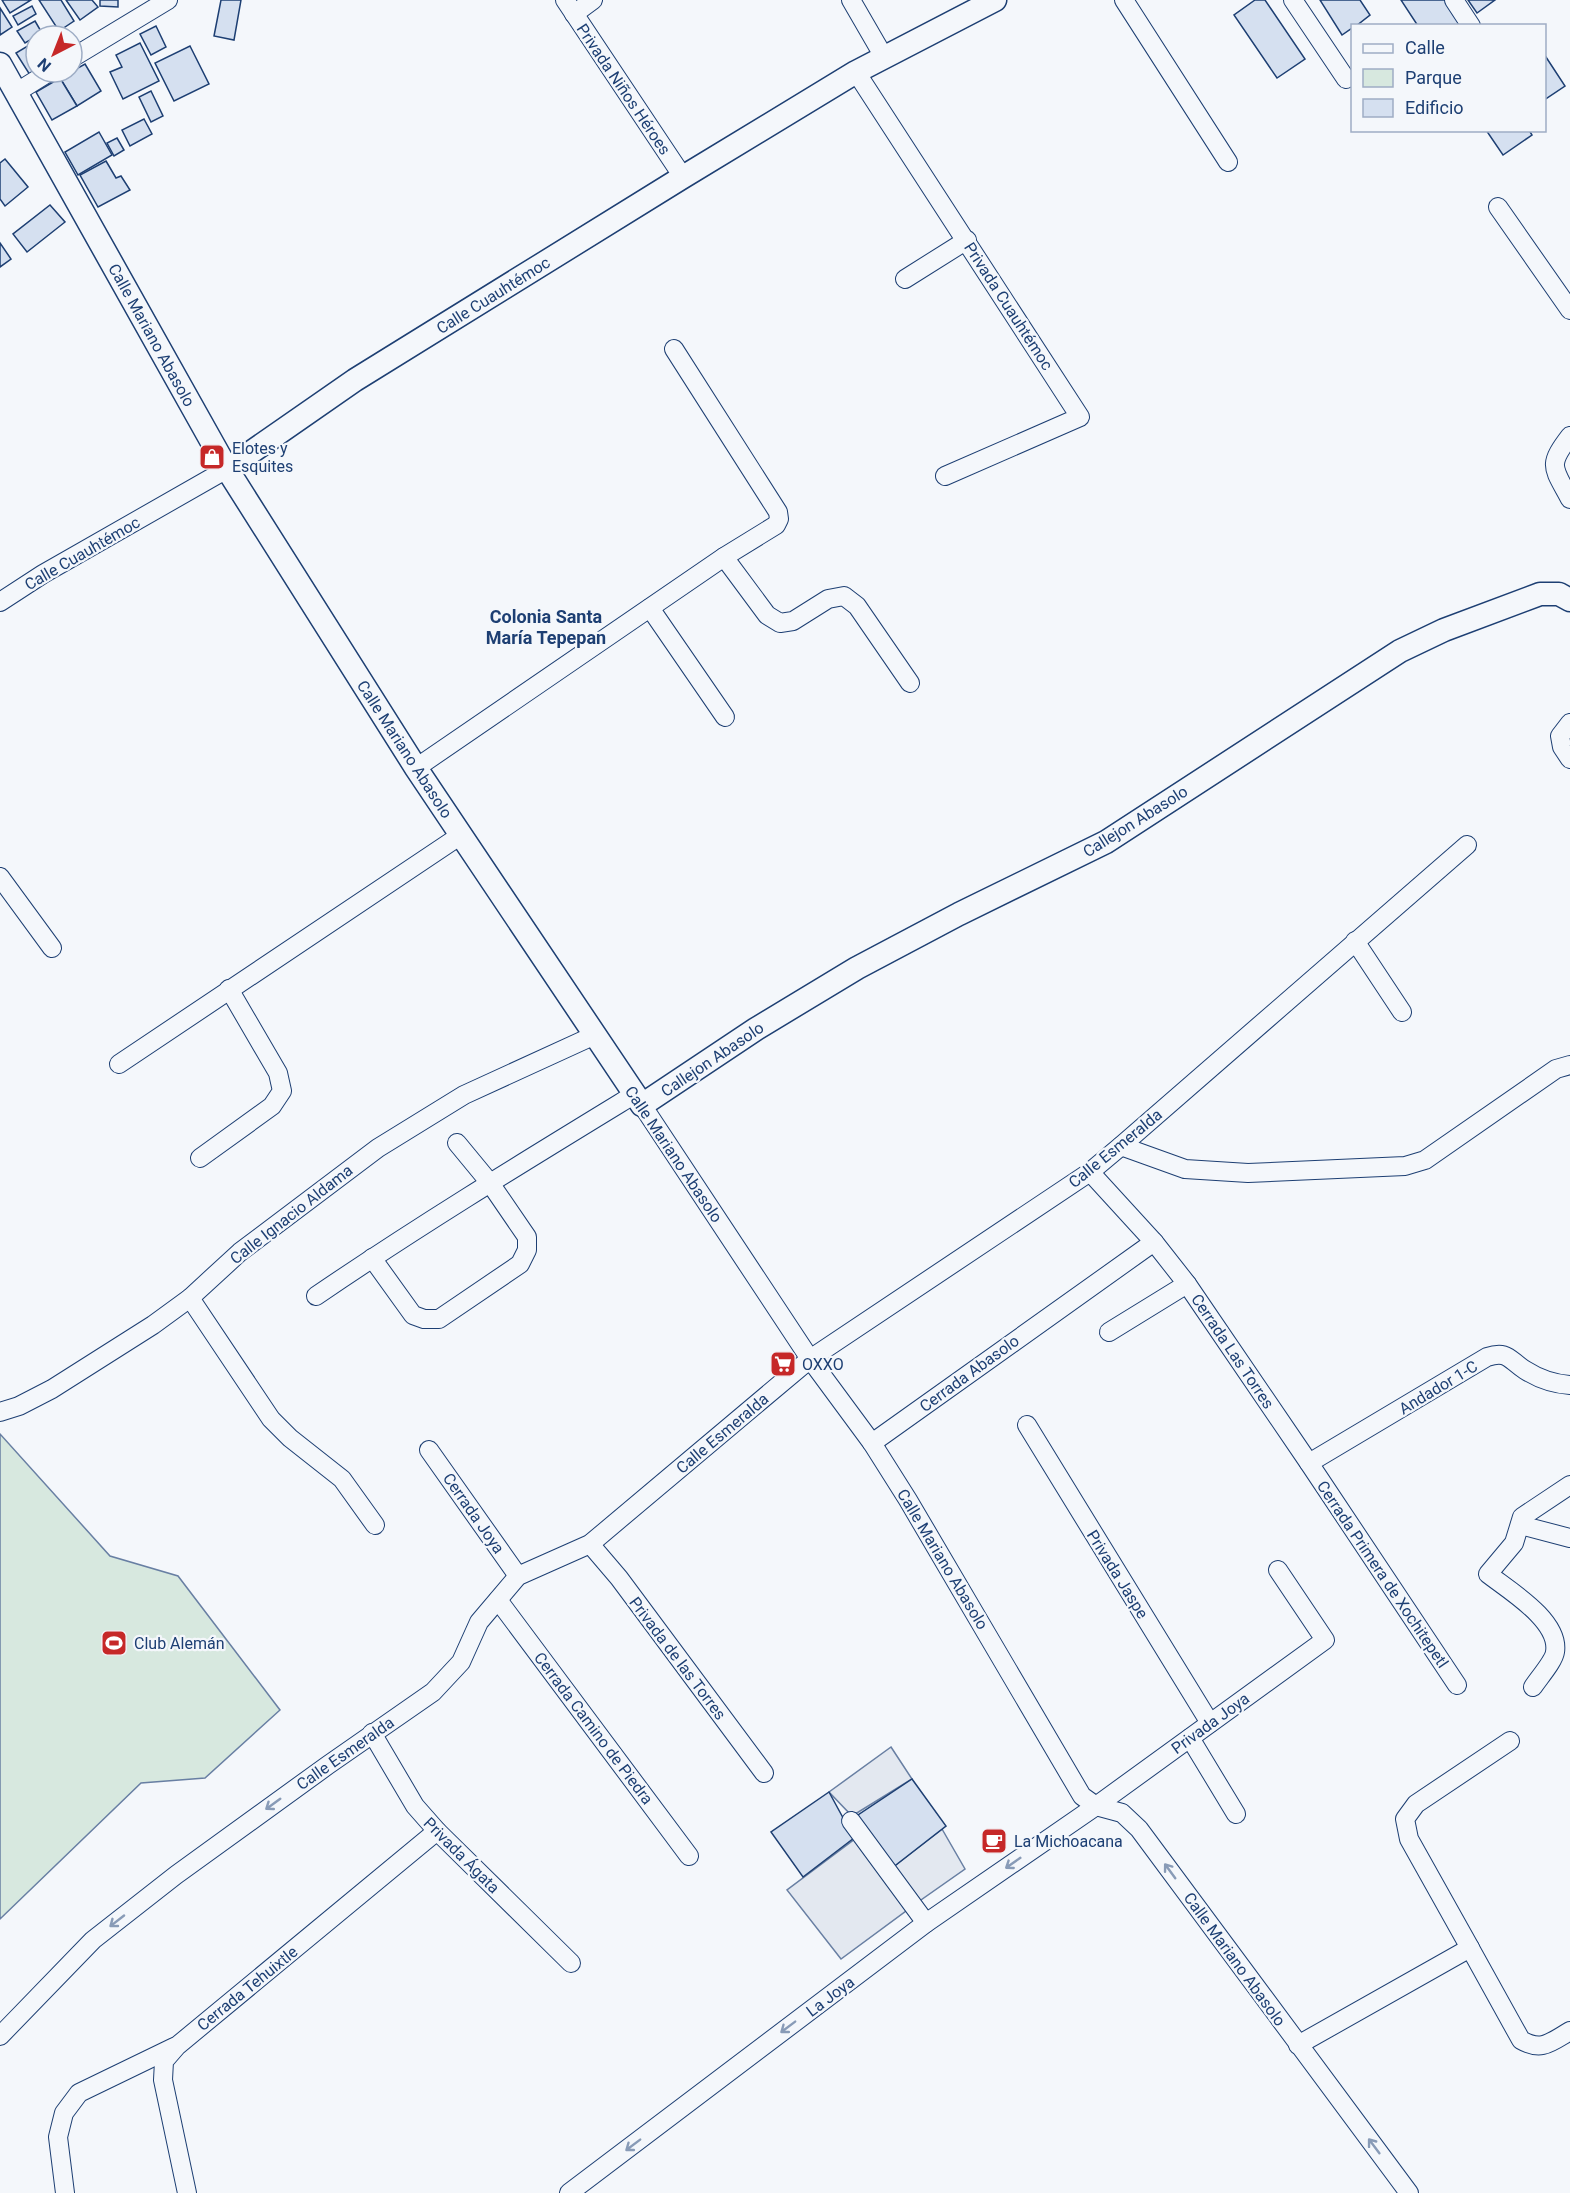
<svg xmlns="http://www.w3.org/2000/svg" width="1570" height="2193" font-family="Roboto,sans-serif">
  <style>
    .green { fill: #d7e8df; stroke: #687fa3; stroke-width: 1.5 }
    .parking { fill: #e3e8f0; stroke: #687fa3; stroke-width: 1.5 }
    .building { fill: #d5e0f0; stroke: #1d3f73; stroke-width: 1.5 }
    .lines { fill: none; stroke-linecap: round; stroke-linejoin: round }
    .minor-casing { stroke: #1d3f73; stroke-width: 20 }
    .tertiary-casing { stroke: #1d3f73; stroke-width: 25 }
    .minor { stroke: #f4f7fb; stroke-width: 18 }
    .tertiary { stroke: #f4f7fb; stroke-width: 22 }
    .oneway { stroke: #889bb7 }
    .labels { text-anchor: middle; stroke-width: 4.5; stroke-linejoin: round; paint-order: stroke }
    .street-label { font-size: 16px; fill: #1d3f73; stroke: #f4f7fb }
    .poi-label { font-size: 16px; fill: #1d3f73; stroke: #f4f7fb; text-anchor: start }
    .neighbourhood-label { font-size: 18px; font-weight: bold; fill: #1d3f73; stroke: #f4f7fb }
  </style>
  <rect width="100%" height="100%" fill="#f4f7fb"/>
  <polygon class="green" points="0,1434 110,1556 178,1576 280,1710 205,1778 141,1783 0,1919"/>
  <g class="parking">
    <polygon points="891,1747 912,1779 852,1816 829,1792"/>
    <polygon points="942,1829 965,1869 918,1902 892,1868"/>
    <polygon points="855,1839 910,1908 841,1959 787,1890"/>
  </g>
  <g class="building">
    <polygon points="2,0 31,0 10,13"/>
    <polygon points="39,0 61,0 74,21 59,31"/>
    <polygon points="66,0 92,0 98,7 80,20"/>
    <polygon points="100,0 118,0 118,7 100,6"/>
    <polygon points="221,0 241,0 234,40 214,36"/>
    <polygon points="1255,0 1265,0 1305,59 1277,78 1234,15"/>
    <polygon points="1320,0 1360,0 1370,15 1356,26 1352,26 1352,28 1342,35"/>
    <polygon points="1401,0 1445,0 1461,26 1418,26"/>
    <polygon points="1468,0 1495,0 1477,13"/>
    <polygon points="32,6 36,14 18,25 13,16"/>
    <polygon points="0,8 12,27 0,35"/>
    <polygon points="35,21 42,33 25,43 17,31"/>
    <polygon points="156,26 166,47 151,55 140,34"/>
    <polygon points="36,41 36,71 30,75 16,53"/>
    <polygon points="140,43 159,81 123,99 110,72 122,67 116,55"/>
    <polygon points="190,46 209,84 174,101 155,63"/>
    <polygon points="1544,54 1565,86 1544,100"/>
    <polygon points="85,64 101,91 77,106 60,78"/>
    <polygon points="60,78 77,106 52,120 36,92"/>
    <polygon points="151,91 163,116 151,122 139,97"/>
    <polygon points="144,119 152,134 130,146 122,130"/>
    <polygon points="1486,130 1529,130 1532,135 1503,155"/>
    <polygon points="99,132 112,155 78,175 65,152"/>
    <polygon points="117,138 124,150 114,156 107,143"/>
    <polygon points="5,159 28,187 5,206 0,199 0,163"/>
    <polygon points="106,161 116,178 121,176 130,190 98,207 80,175"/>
    <polygon points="50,205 65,222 27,252 13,234"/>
    <polygon points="0,243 11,259 0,267"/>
    <polygon points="912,1779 946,1826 892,1868 855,1817"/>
    <polygon points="829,1792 854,1838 803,1877 771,1832"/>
  </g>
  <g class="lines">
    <g class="minor-casing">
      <g id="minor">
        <polyline points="565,0 683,177"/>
        <polyline points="851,0 884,57"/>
        <polyline points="1124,0 1228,162"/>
        <polyline points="1293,0 1346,79"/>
        <polyline points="1454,0 1471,26"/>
        <polyline points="574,14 593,0"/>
        <polyline points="72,58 168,0"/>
        <polyline points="856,72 1080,417 945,476"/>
        <polyline points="17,92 49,72"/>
        <polyline points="1498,207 1570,310"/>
        <polyline points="905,279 967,240"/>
        <polyline points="674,349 778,512 779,519 776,525 724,557"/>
        <path d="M 1570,436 C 1547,466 1553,467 1570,499"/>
        <polyline points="0,602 43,574 227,469"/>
        <polyline points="650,608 725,717"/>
        <polyline points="1570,723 1560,736 1562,747 1570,759"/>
        <polyline points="416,768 724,557 767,615 780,623 793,621 828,599 844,596 857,606 910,683"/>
        <polyline points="0,877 52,948"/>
        <polyline points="1355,941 1402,1012"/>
        <polyline points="119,1064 461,835"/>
        <polyline points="642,1105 810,1359 872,1443 908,1500 1082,1796 1096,1806 1122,1813 1139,1829 1409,2193"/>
        <polyline points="1121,1146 1185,1169 1248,1173 1405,1166 1425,1160 1556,1069 1570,1065"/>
        <polyline points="200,1158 272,1106 282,1091 278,1073 229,989"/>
        <polyline points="1090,1172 1154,1242 1187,1284 1309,1463 1457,1685"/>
        <polyline points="372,1258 413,1315 424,1319 439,1319 520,1264 527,1250 527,1237 490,1183 457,1143"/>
        <path d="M 316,1296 C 420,1225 527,1160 635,1094"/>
        <polyline points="190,1298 271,1419 290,1438 342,1479 375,1525"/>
        <polyline points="1109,1332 1187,1284"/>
        <polyline points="0,1412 19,1406 52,1389 153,1325 190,1298 240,1252 378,1148 464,1095 595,1035"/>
        <polyline points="1027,1425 1210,1723"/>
        <polyline points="872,1443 1154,1242"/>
        <polyline points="429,1450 518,1576"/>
        <path d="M 1309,1463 L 1487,1357 C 1508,1350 1509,1360 1525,1370 C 1539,1379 1554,1384 1570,1385"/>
        <polyline points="1520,1525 1570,1538"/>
        <polyline points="590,1544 619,1578 764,1773"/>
        <polyline points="498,1600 689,1856"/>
        <path d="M 1533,1687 C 1538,1679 1554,1661 1555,1652 C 1560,1621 1510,1591 1488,1574 L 1514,1543 L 1522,1517 L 1570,1485"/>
        <polyline points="372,1733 415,1806 437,1831 571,1963"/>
        <polyline points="1190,1738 1236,1814"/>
        <polyline points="851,1821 926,1923"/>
        <polyline points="1470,1948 1409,1839 1405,1819 1416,1804 1510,1741"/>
        <polyline points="0,2036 93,1940 176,1875 328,1765 433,1692 461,1662 479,1622 518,1576 590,1544 810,1359 1090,1172 1121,1146 1467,845"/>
        <path d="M 1298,2045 L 1470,1948 L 1521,2040 C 1542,2052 1551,2042 1570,2031"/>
        <polyline points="65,2193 58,2137 64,2113 79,2093 174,2047"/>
        <polyline points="187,2193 163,2080 164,2061 177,2046 437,1831"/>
        <polyline points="569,2193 926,1923 1096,1806 1325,1640 1278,1570"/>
      </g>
    </g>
    <g class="tertiary-casing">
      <g id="tertiary">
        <polyline points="0,64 227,469 416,768 642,1105 756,1029 857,968 959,914 1106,842 1400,651 1444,630 1540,594 1559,594 1570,600"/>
        <polyline points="227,469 355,380 683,177 856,72 995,0"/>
      </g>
    </g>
    <use href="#minor" class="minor"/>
    <use href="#tertiary" class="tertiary"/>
  </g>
  <defs><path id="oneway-shaft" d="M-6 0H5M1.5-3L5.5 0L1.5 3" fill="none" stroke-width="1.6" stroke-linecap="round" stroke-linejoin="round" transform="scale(1.5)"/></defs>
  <g class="oneway">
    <use href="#oneway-shaft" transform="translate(273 1804) rotate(144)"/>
    <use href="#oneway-shaft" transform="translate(1013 1863) rotate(145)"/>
    <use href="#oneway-shaft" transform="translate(1170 1871) rotate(-126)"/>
    <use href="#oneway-shaft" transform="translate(117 1921) rotate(142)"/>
    <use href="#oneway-shaft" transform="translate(788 2027) rotate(143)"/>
    <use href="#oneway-shaft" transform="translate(633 2145) rotate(143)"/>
    <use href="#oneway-shaft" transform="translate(1374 2146) rotate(-127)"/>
  </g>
  <defs>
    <g id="shop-square" transform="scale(1.35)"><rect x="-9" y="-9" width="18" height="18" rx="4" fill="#c62828" stroke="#f4f7fb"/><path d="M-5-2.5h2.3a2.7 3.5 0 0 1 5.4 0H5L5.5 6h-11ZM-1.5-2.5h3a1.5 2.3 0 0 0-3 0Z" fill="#fff"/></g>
    <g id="supermarket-square" transform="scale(1.35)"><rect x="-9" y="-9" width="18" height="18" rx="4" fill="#c62828" stroke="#f4f7fb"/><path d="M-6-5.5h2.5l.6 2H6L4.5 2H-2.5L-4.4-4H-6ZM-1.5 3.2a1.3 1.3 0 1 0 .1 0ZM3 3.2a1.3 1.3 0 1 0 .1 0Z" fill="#fff"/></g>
    <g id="stadium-square" transform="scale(1.35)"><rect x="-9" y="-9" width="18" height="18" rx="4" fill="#c62828" stroke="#f4f7fb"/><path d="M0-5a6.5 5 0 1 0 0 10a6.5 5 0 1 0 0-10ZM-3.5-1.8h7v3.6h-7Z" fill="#fff"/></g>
    <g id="cafe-square" transform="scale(1.35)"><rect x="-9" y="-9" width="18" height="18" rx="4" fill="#c62828" stroke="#f4f7fb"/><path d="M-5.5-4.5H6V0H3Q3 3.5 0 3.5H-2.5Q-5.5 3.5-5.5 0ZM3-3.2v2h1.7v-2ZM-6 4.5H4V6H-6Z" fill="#fff"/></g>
  </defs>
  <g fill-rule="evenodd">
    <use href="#shop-square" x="212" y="457"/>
    <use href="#supermarket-square" x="783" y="1364"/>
    <use href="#stadium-square" x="114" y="1643"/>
    <use href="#cafe-square" x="994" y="1841"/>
  </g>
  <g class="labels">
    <g class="street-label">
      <text transform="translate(624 89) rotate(56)" y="6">Privada Niños Héroes</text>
      <text transform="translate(493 295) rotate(-32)" y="6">Calle Cuauhtémoc</text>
      <text transform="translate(1009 306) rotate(57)" y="6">Privada Cuauhtémoc</text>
      <text transform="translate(152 335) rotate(61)" y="6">Calle Mariano Abasolo</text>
      <text transform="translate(82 553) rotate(-30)" y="6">Calle Cuauhtémoc</text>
      <text transform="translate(405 749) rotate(57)" y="6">Calle Mariano Abasolo</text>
      <text transform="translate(1135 821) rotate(-32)" y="6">Callejon Abasolo</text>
      <text transform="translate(712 1059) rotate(-34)" y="6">Callejon Abasolo</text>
      <text transform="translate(1115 1148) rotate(-39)" y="6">Calle Esmeralda</text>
      <text transform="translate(674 1154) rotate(56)" y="6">Calle Mariano Abasolo</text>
      <text transform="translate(291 1214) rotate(-38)" y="6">Calle Ignacio Aldama</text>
      <text transform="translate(1233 1351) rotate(56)" y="6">Cerrada Las Torres</text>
      <text transform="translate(969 1373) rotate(-36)" y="6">Cerrada Abasolo</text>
      <text transform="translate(1438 1387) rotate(-31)" y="6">Andador 1-C</text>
      <text transform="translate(722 1433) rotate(-40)" y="6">Calle Esmeralda</text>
      <text transform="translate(474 1513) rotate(55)" y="6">Cerrada Joya</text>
      <text transform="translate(943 1559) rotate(59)" y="6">Calle Mariano Abasolo</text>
      <text transform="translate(1118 1574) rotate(58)" y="6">Privada Jaspe</text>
      <text transform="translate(1383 1574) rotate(56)" y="6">Cerrada Primera de Xochitepetl</text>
      <text transform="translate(678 1658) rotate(53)" y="6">Privada de las Torres</text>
      <text transform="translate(1210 1723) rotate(-36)" y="6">Privada Joya</text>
      <text transform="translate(594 1728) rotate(53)" y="6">Cerrada Camino de Piedra</text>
      <text transform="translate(345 1753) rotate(-35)" y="6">Calle Esmeralda</text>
      <text transform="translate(462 1855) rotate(45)" y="6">Privada Ágata</text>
      <text transform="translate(1235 1959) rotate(54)" y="6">Calle Mariano Abasolo</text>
      <text transform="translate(247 1988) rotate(-39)" y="6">Cerrada Tehuixtle</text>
      <text transform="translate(830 1996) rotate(-37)" y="6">La Joya</text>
    </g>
    <g class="poi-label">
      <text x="232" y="454">Elotes y<tspan x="232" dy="18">Esquites</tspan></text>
      <text x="802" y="1370">OXXO</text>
      <text x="134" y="1649">Club Alemán</text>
      <text x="1014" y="1847">La Michoacana</text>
    </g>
    <g class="neighbourhood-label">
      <text x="546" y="623">Colonia Santa<tspan x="546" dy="21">María Tepepan</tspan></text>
    </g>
  </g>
  <rect x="1351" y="24" width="195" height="108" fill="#f4f7fb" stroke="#9eadc5" stroke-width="1.5"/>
  <rect x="1363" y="44" width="30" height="9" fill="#f4f7fb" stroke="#9eadc5" stroke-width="1.5"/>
  <text x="1405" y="54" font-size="18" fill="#1d3f73">Calle</text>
  <rect x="1363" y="69" width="30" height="18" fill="#d7e8df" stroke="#9eadc5" stroke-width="1.5"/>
  <text x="1405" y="84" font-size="18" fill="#1d3f73">Parque</text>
  <rect x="1363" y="99" width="30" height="18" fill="#d5e0f0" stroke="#9eadc5" stroke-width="1.5"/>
  <text x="1405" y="114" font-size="18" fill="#1d3f73">Edificio</text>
  <g transform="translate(54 54) rotate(222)"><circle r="28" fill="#f4f7fb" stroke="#9eadc5" stroke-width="1.5"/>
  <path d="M0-4.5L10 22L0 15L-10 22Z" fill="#c62828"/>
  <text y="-9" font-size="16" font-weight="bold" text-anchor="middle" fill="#1d3f73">N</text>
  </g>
</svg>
